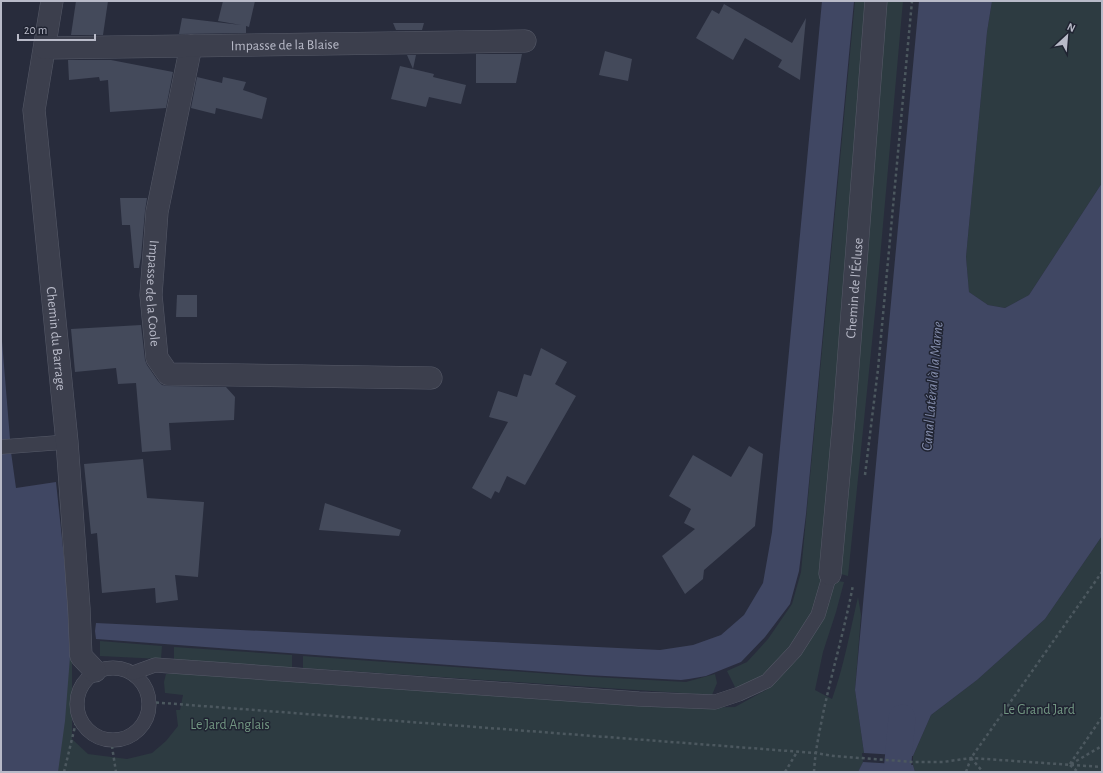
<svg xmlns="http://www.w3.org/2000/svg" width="1103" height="773" font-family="'Alegreya Sans',sans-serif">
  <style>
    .green { fill: #2d3b41 }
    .water { fill: #404763 }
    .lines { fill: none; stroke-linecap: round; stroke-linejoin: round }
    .canal { stroke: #404763; stroke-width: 27 }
    .building { fill: #444a5b }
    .lane-casing { stroke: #565a68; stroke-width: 15 }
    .street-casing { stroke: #565a68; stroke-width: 23 }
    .path { stroke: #4c585f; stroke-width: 2.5; stroke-dasharray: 3 3; stroke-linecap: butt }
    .lane { stroke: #3c3f4d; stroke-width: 14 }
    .street { stroke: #3c3f4d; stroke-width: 22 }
    .labels { text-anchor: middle; stroke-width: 3; stroke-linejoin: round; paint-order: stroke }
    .street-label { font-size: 14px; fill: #b8bac8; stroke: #202432 }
    .park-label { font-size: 14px; fill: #729682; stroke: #202432 }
    .water-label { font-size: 15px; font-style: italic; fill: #838cab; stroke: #202432 }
  </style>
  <rect width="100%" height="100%" fill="#282c3c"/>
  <g class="green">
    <polygon points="855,1 873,1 823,579 813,612 770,674 737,691 727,671 747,662 768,639 792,604 801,572"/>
    <polygon points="879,1 903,1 876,303 848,576 837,573"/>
    <polygon points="992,1 1102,1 1102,183 1029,295 1005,308 988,305 969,292 966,257 987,32"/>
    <polygon points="1102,536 1102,772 915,772 913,765 913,756 931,715 977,680 1045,619"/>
    <path d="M 832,580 L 844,582 L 836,612 L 823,652 L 815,690 L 832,699 C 844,666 850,631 858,597 L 861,615 L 855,690 L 864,753 L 862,753 L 863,762 L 858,772 L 37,772 L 72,638 L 72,739 L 88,754 L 127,759 L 152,753 L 166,741 L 178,726 L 176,710 L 180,710 L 183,695 L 165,693 L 164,682 L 166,674 L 186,672 L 680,708 L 735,707 L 766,690 L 790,663 Z"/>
    <polygon points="100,641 162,646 161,659 100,656"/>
    <polygon points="174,647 292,655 292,668 174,661"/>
    <polygon points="303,656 595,677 686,682 715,674 717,683 712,695 303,668"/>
  </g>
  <g class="water">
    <polygon points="822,1 854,1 806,514 799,571 790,604 765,637 741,662 706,676 689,679 681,680 586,675 96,639 95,631 96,623 660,650 693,645 721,635 744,615 763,583 772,532"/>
    <polygon points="919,1 992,1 987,32 966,257 969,292 988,305 1005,308 1029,295 1102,183 1102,536 1045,619 977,680 931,715 913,756 864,753 855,690"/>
    <polygon points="1,329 10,439 11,440 1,441"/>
    <polygon points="1,452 11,452 16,488 56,482 69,604 71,644 65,721 58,772 1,772"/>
    <polygon points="863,762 913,765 915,772 858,772"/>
  </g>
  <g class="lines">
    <polyline class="canal" points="897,772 902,718"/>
  </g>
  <g class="building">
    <polygon points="76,1 108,1 103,35 71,35"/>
    <polygon points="223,1 255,1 249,27 246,26 246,33 179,34 182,18 241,25 218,21"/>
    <polygon points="724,4 792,43 806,18 800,80 778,67 782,60 745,38 733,60 696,38 712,10 719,14"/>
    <polygon points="393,23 424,23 422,30 396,30"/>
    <polygon points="605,51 632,59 628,81 599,75"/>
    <polygon points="476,54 522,54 516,83 476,83"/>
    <polygon points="407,55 416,55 413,69 434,74 433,77 466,85 461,104 429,97 426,107 391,99 400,66 413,69"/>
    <polygon points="68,60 111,60 173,72 166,108 110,112 108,80 100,81 99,77 69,80"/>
    <polygon points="197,77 222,83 223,77 246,82 243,90 267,98 262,119 216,108 215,114 191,108"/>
    <polygon points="120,198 147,198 145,211 141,257 139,268 134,268 130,225 122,225"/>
    <polygon points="177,295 197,295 197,317 176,317"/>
    <polygon points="141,325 145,360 147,365 158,381 162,385 168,386 226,387 235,397 234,420 169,423 171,450 142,452 136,383 118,384 116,368 75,372 71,329"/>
    <polygon points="541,348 567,362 555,384 576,396 525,485 507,476 499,493 495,491 491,499 472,488 508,422 489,417 498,391 517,397 524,374 531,376"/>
    <polygon points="749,446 763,454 755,526 704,570 703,579 685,594 662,556 695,529 684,523 691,509 669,496 693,455 731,477"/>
    <polygon points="143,459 147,498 204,502 198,577 175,575 178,600 156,603 155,588 102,593 97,533 91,534 84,464"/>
    <polygon points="325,503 401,530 399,536 319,530"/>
  </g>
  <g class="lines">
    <g class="lane-casing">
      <g id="lane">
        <polyline points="1,447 67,442"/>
        <circle cx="113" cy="704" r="36"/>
        <polyline points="133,673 155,665 639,699 715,702 739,694 767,681 795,651 818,615 830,574"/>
      </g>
    </g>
    <g class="street-casing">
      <g id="street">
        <path id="s1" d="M 52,1 L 34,110 L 67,442 L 79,608 L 81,656 L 95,671"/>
        <path id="s2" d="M 191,46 L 157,212 L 151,295 L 157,358 L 168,374 L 431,378"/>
        <path id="s3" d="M 45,48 L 525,41"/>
        <path id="s4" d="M 830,574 L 844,418 L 876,1"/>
      </g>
    </g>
    <g class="path">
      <polyline points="865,475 878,369 912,1"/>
      <polyline points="150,702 815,753 834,756 913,762 943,762 971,758 1102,767"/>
      <polyline points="111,740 116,772"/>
      <polyline points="971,758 983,772"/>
      <polyline points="1070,764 1102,717"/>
      <polyline points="1071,764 1102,746"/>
      <polyline points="1070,765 1078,772"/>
      <polyline points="64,772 78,714"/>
      <polyline points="785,772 797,752"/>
      <path d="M 814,772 C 815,752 819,734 823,714 C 832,671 845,628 853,585"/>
      <polyline points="966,772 971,758 1102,572"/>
    </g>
    <use href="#lane" class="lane"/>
    <use href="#street" class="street"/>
  </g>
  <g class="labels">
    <g class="street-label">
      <text dy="5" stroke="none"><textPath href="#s3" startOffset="240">Impasse de la Blaise</textPath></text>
      <text dy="5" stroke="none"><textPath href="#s4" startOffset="287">Chemin de l'Écluse</textPath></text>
      <text dy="5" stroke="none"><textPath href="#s2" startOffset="251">Impasse de la Coole</textPath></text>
      <text dy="5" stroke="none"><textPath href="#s1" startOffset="340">Chemin du Barrage</textPath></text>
    </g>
    <g class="park-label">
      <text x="1039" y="714">Le Grand Jard</text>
      <text x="230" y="729">Le Jard Anglais</text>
    </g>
    <g class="water-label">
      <text transform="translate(932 386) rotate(-85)" y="5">Canal Latéral à la Marne</text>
    </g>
  </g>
  <rect width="1103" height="773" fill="none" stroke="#b8bac8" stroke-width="4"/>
  <g transform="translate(1067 36) rotate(26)" stroke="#202432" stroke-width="3" paint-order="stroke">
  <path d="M0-3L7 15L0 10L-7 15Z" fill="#b8bac8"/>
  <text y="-6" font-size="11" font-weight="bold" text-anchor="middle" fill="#b8bac8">N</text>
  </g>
  <path d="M18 34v6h77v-6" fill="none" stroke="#b8bac8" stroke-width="2"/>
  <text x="24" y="34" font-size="12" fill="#b8bac8" stroke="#202432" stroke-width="3" paint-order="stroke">20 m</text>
</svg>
